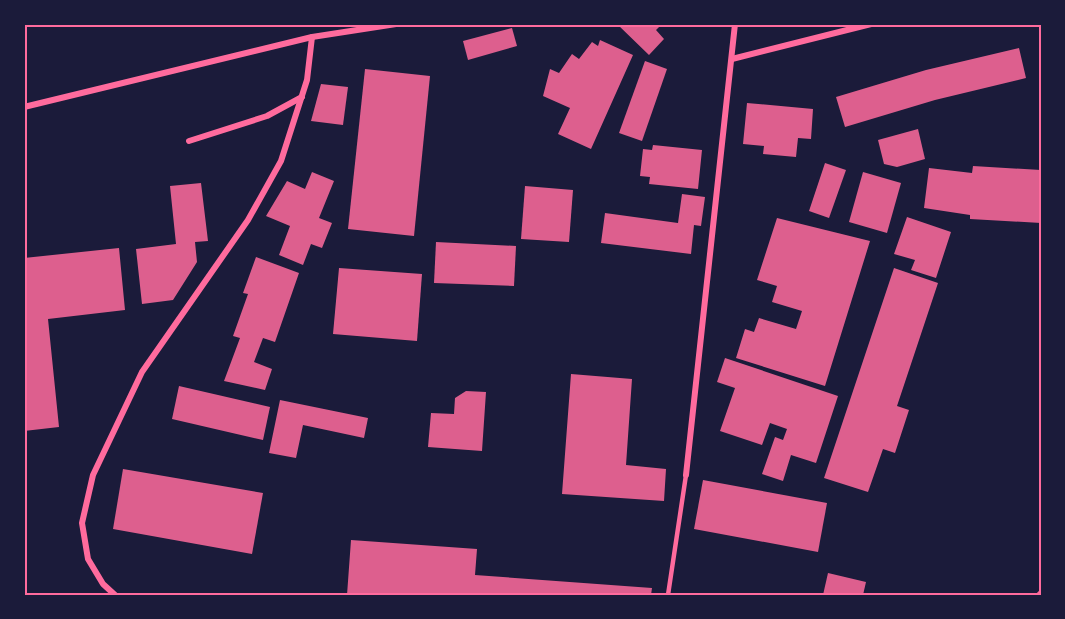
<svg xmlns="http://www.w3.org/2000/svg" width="1065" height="619" font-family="Raleway,sans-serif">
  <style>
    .building { fill: #dd5f8e }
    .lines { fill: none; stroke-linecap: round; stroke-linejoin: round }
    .service { stroke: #ff6b9d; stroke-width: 4.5 }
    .minor { stroke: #ff6b9d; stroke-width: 6 }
    .neatline { fill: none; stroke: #ff6b9d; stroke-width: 2 }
  </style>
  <rect width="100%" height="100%" fill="#1b1b3a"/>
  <g class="building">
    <polygon points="617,24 662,24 656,30 664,39 649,55"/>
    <polygon points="512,28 517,46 468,60 463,41"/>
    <polygon points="600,40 633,55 591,149 558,134 570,108 543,96 550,69 559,73 572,54 579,59 592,42 598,46"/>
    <polygon points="1019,48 1026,78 935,100 845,127 836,97 926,70"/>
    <polygon points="645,61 667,69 642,141 619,133"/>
    <polygon points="365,69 430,76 414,236 348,229"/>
    <polygon points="321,84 348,87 343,125 311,121"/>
    <polygon points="747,103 813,109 811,139 798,138 796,157 763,154 764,146 743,144"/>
    <polygon points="918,129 925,159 897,167 884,164 878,140"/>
    <polygon points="653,145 702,150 698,189 649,184 650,177 640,176 643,149 652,150"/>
    <polygon points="825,163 846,170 829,218 809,211"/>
    <polygon points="973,166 1041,170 1041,223 970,219 970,215 924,208 929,168 972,173"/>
    <polygon points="312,172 334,181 319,218 332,223 322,248 311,244 303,265 279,255 290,226 266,216 287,181 305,189"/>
    <polygon points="863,172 901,183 887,233 849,222"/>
    <polygon points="201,183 208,241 195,242 197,262 173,300 142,304 136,249 176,244 170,186"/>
    <polygon points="525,186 573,190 569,242 521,239"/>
    <polygon points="682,194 705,197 701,226 694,225 691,254 601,243 605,213 678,223"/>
    <polygon points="907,217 951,232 936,278 911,270 915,260 894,254"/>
    <polygon points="777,218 870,241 825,386 736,358 745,329 754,332 759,318 796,329 802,311 772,302 777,286 757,280"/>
    <polygon points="436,242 516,246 514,286 434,283"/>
    <polygon points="119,248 125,310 48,319 59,427 24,431 24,258"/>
    <polygon points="256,257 299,273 275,342 263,338 254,362 272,369 265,390 224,381 240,338 233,336 248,294 243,293"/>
    <polygon points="339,268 422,274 417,341 333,334"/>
    <polygon points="894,268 938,283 897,406 909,410 895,453 883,449 868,492 824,478"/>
    <polygon points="725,358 838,396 816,463 791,455 783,481 762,474 775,437 783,440 787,429 770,423 762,445 720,431 735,388 717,382"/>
    <polygon points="571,374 632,379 626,465 666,469 664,501 562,494"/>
    <polygon points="179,386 270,407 263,440 172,419"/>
    <polygon points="466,391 486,392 482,451 428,447 431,413 454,414 455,398"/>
    <polygon points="280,400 368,418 364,438 303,425 296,458 269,453"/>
    <polygon points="123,469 263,493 252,554 113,529"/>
    <polygon points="703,480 827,503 818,552 694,529"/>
    <polygon points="351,540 477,549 475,575 652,588 651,595 347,595"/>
    <polygon points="828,573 866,582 863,595 823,595"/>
  </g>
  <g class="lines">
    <g class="service">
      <polyline points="668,595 686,475"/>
      <polyline points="1038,595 1041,592"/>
    </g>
    <g class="minor">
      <polyline points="732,59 871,24"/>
      <polyline points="24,107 312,37 396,24"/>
      <polyline points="189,141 267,116 302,97"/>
      <polyline points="686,475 735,24"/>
      <polyline points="115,595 103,584 88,559 82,523 93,475 142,372 248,220 281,161 307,80 312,37"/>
    </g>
  </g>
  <rect width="1065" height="619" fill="none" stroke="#1b1b3a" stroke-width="51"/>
  <rect x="26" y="26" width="1014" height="568" class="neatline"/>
</svg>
